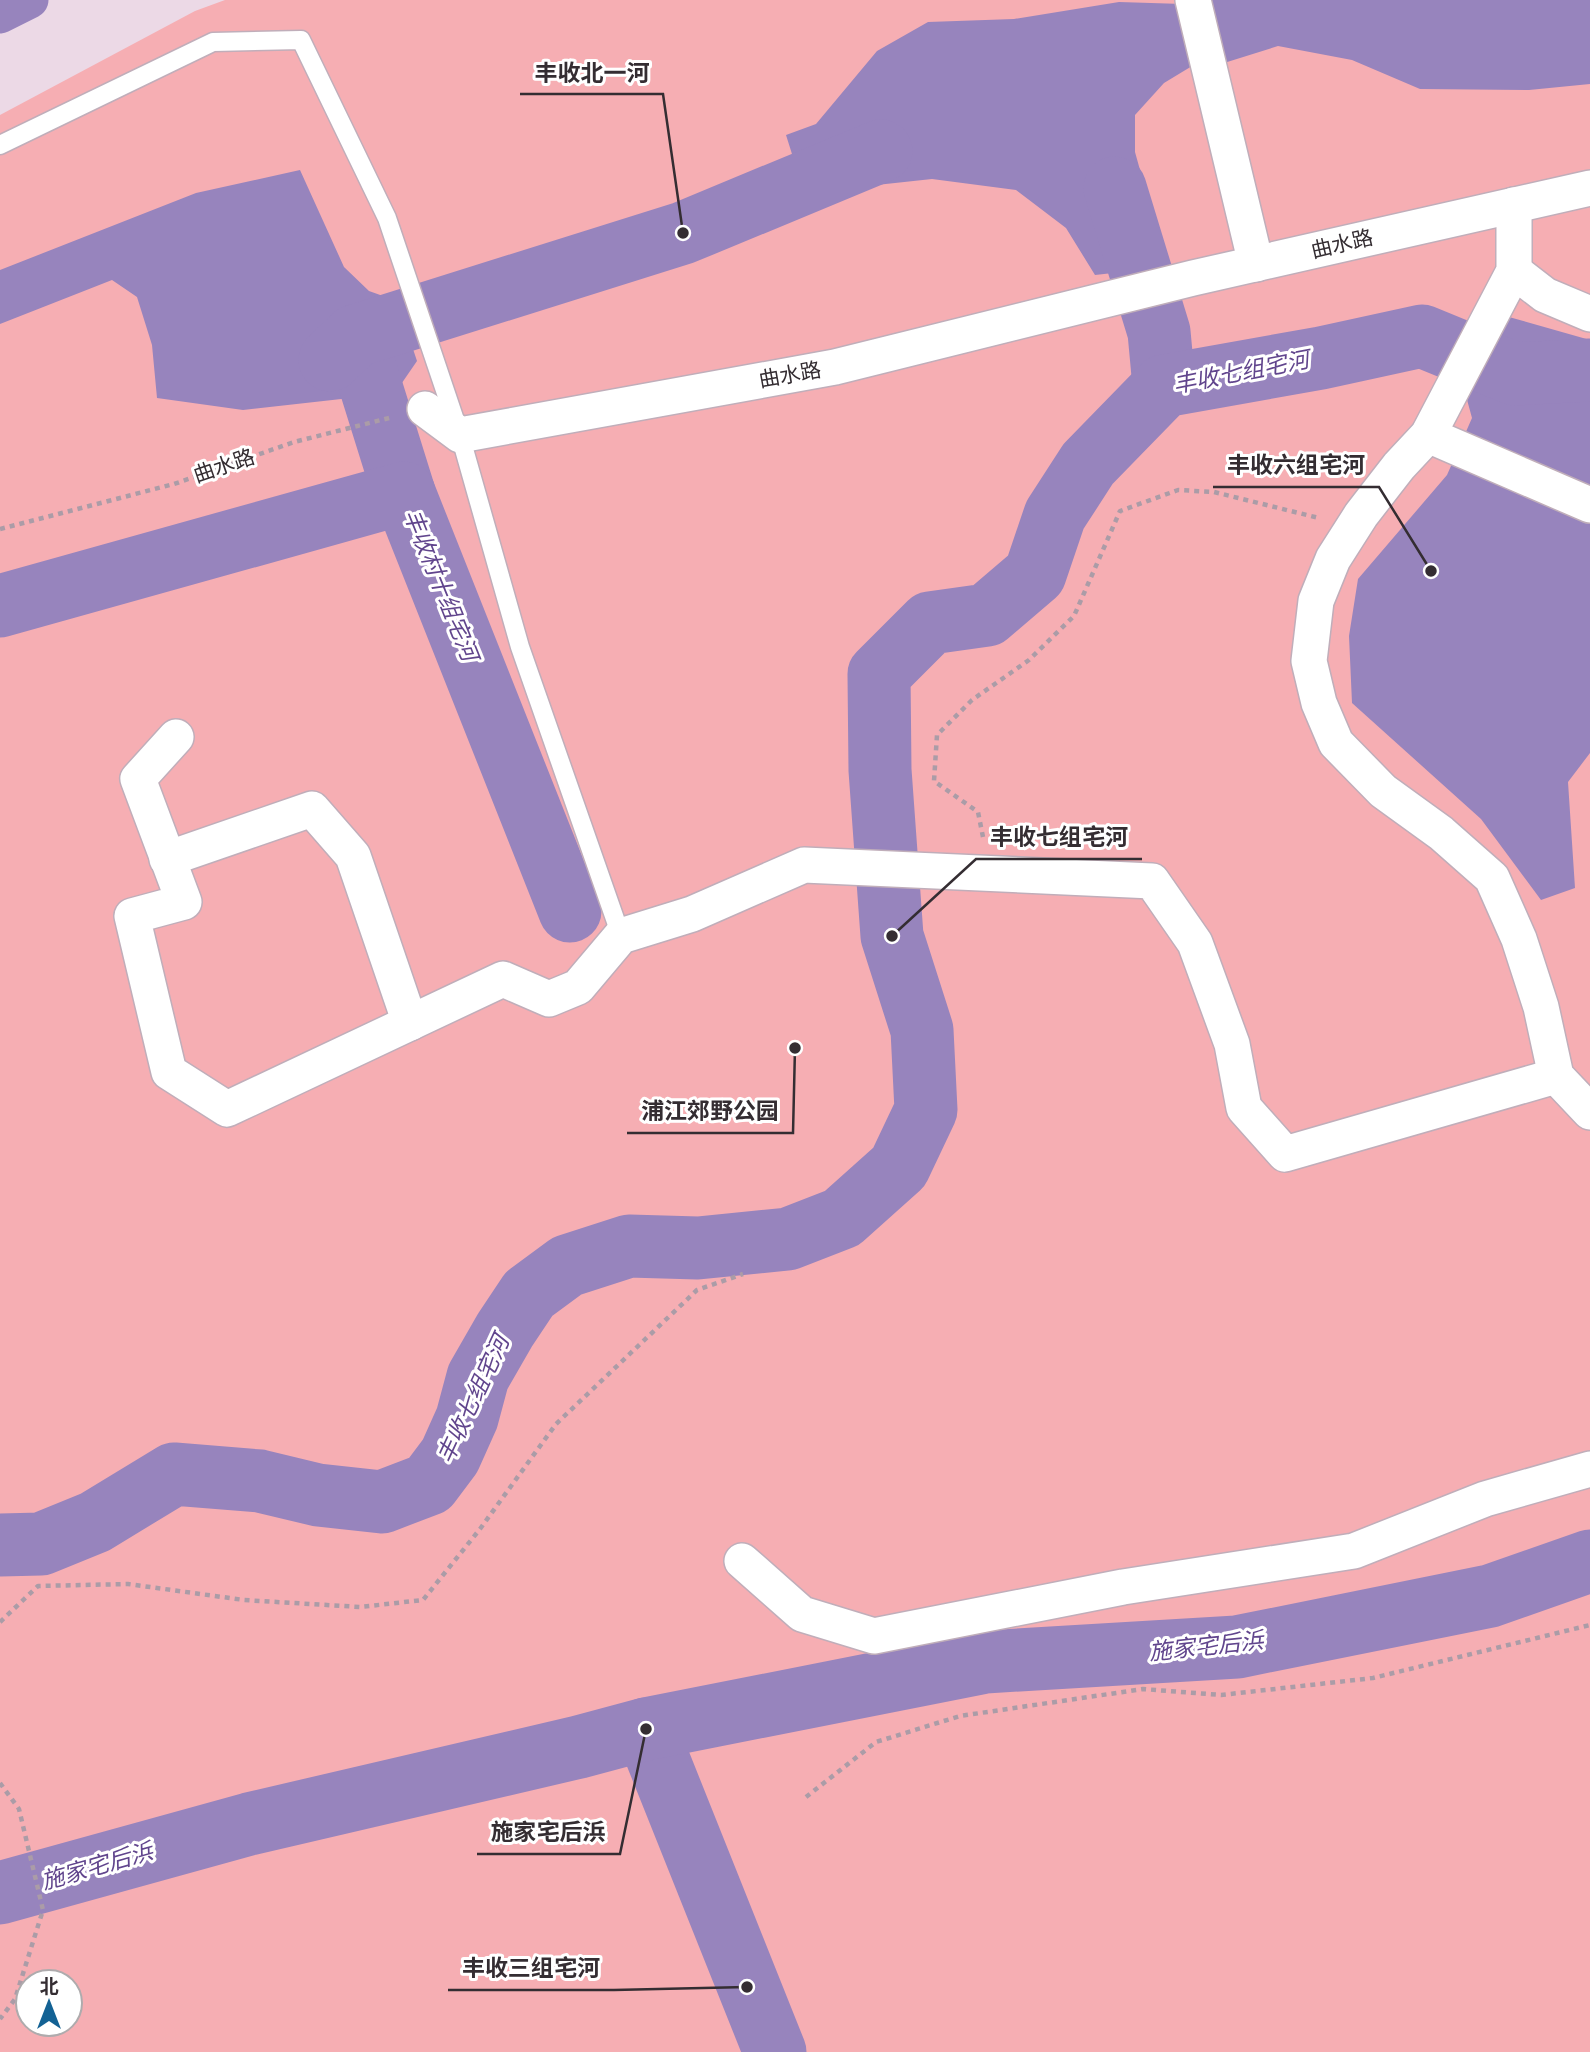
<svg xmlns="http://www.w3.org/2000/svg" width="1590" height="2052" font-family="'PT Sans','Noto Sans SC',sans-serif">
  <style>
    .green { fill: #f6aeb3; fill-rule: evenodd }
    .water { fill: #9784bd }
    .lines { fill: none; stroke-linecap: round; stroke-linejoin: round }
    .canal { stroke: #9784bd; stroke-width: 37 }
    .river { stroke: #9784bd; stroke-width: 63 }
    .service-casing { stroke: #c0aeba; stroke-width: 21 }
    .minor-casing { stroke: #c0aeba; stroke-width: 38 }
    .path { stroke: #ab9ca7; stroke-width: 4.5; stroke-dasharray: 5 5; stroke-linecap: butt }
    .service { stroke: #fff; stroke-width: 18 }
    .minor { stroke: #fff; stroke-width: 35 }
    .labels { text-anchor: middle; stroke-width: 6; stroke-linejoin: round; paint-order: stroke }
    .street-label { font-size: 21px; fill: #342d32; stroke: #fff }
    .water-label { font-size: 23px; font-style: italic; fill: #61458d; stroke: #fff }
    .leader { fill: none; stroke: #342d32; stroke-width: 2.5 }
    .callout-dot { fill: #342d32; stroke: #fff; stroke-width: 2.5 }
    .callout-label { font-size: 23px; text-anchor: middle; font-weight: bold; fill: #342d32; stroke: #fff; stroke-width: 6; stroke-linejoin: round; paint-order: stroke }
  </style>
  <rect width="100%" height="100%" fill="#ecd9e6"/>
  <path class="green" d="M 225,0 L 1590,0 L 1590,2052 L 0,2052 L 0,115 L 195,11 ZM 28,1982 L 70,1982 L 70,2024 L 28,2024 Z"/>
  <g class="water">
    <polygon points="1208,0 1590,0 1590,84 1529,90 1420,89 1352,60 1278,46 1224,63"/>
    <polygon points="1119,2 1183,4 1197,63 1164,83 1135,115 1135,152 1167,267 1095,275 1066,228 1016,190 932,179 858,187 809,208 786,135 816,124 877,51 928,22 1014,19"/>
    <polygon points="300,170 344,267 369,291 397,301 417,361 395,393 243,410 157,398 152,345 137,297 112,280 0,324 0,270 196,193"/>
    <polygon points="1509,317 1590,340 1590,753 1568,782 1575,888 1541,900 1481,819 1352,703 1349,636 1358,579 1447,475 1472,418 1466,396"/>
  </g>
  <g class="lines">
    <polyline class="canal" points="0,15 30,0"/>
    <g class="river">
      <polyline points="1115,188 1159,332 1164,386"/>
      <polyline points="355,336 404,493"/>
      <polyline points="330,360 355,336 683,233 881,151"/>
      <polyline points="0,606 404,493 570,911"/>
      <polyline points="0,1545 41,1544 95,1522 174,1474 260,1481 318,1495 382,1502 429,1484 450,1456 467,1418 478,1377 505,1330 529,1294 567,1266 629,1246 698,1248 788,1239 842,1218 899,1167 926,1110 922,1030 892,936 880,770 879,674 930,623 987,615 1035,574 1055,515 1088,464 1164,386 1321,358 1422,336 1515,374 1590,370"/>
      <polyline points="646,1729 775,2052"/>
      <polyline points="0,1893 249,1824 579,1747 646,1729 985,1662 1237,1647 1490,1596 1590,1561"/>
    </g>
    <g class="service-casing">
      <polyline id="service" points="0,145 213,42 301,40 387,218 460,435 520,647 621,936"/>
    </g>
    <g class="minor-casing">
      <g id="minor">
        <polyline points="1193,0 1256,264"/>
        <polyline points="1514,205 1514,271 1428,435 1399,466 1361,515 1333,559 1316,601 1309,661 1319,703 1336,743 1383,791 1441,833 1492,878 1519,939 1541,1007 1556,1076 1590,1112"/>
        <polyline points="1514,271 1545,295 1590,314"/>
        <polyline points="425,409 460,435 835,367 1193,278 1590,188"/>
        <polyline points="1428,435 1590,505"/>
        <polyline points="176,737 138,779 184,902 132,916 169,1072 227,1109 503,979 549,999 578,987 621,936 692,914 804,865 1152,881 1195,943 1232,1044 1244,1108 1285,1154 1556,1076"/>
        <polyline points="167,859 312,809 353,856 410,1023"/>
        <polyline points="742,1561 802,1614 874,1636 1123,1587 1354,1551 1485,1499 1590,1469"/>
      </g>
    </g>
    <g class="path">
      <polyline points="0,529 174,484 294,442 393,417"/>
      <polyline points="983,837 978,812 934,781 937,735 972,700 1029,660 1074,616 1120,511 1178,490 1214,492 1319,518"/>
      <polyline points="0,1622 38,1586 128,1584 244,1600 360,1607 423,1600 480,1529 556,1424 697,1290 743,1274"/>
      <polyline points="0,1783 19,1809 43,1910 15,1999 0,2019"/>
      <polyline points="806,1797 876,1742 960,1716 1143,1689 1221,1695 1373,1678 1590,1625"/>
    </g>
    <use href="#service" class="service"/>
    <use href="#minor" class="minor"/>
  </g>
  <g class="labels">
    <g class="street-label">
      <text transform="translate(1342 244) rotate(-13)" y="7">曲水路</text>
      <text transform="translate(790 375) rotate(-10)" y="7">曲水路</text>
      <text transform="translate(224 466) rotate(-19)" y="7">曲水路</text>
    </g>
    <g class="water-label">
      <text transform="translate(1241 372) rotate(-11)" y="8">丰收七组宅河</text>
      <text transform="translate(441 585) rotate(68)" y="8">丰收村十组宅河</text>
      <text transform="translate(473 1399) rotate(-65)" y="8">丰收七组宅河</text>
      <text transform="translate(1206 1646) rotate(-6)" y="8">施家宅后浜</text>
      <text transform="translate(97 1866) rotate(-16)" y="8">施家宅后浜</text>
    </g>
  </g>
  <path class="leader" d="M683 233L663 94H520M1431 571L1379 487H1213M892 936L976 859H1142M795 1048L793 1133H627M646 1729L620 1854H477M747 1987L614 1990H448"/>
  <g class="callout-dot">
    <circle cx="683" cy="233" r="7"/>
    <circle cx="1431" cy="571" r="7"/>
    <circle cx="892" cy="936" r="7"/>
    <circle cx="795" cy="1048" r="7"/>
    <circle cx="646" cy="1729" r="7"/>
    <circle cx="747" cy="1987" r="7"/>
  </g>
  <g class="callout-label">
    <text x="592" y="81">丰收北一河</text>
    <text x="1296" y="473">丰收六组宅河</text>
    <text x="1059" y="845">丰收七组宅河</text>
    <text x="710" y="1119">浦江郊野公园</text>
    <text x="548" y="1840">施家宅后浜</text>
    <text x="531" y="1976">丰收三组宅河</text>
  </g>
  <g transform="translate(49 2003)"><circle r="33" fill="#ffffff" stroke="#aeabad" stroke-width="2"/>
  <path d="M0-5L12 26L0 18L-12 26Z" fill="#136294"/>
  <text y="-10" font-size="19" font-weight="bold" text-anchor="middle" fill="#342d32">北</text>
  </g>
</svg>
